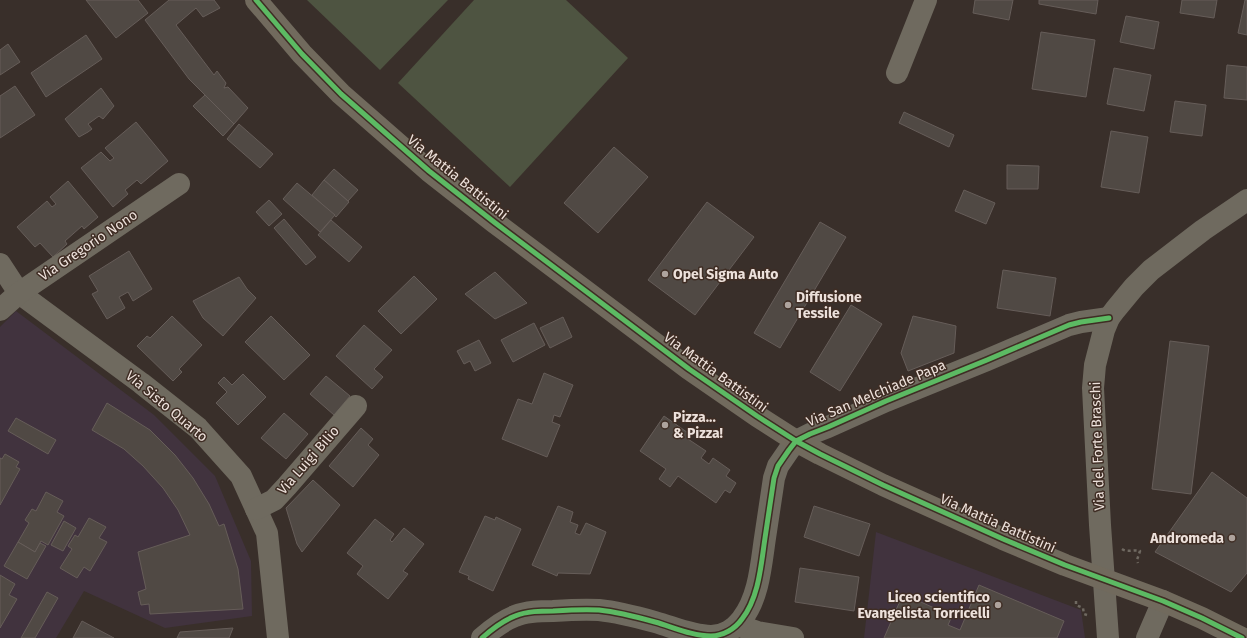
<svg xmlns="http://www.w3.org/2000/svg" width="1247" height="638" font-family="'Fira Sans',sans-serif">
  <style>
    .education { fill: #41333e }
    .green { fill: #4e5441 }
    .building { fill: #504944; stroke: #665d59 }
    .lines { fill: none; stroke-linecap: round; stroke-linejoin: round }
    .path { stroke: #6f6961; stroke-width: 2.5; stroke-dasharray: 3 3; stroke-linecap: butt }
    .minor { stroke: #6f6a5f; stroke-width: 22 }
    .major { stroke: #716a5d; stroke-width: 22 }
    .cycleway-casing { stroke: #3f2d24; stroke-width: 8 }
    .cycleway { stroke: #5cba63; stroke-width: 5 }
    .poi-dot { fill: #aea39d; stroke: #3f2d24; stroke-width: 1.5 }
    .labels { text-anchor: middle; stroke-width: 3; stroke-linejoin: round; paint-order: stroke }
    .street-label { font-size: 14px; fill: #ede1db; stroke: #3f2d24 }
    .poi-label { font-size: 14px; font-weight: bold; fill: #ede1db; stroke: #3f2d24; text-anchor: start }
  </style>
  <rect width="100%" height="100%" fill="#392f2a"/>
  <g class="education">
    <polygon points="16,311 154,415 215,476 251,561 252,616 165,628 84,591 56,638 0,638 0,327"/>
    <polygon points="876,532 1081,610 1085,638 864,638"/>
  </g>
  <g class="green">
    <polygon points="307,0 448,0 380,70"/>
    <polygon points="474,0 566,0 628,58 510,187 398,83"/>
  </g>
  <g class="building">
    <polygon points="86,0 138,0 148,13 116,38"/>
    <polygon points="169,0 214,0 220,8 203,17 196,8 176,25 214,75 217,71 226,83 224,88 228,87 248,108 234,124 189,79 145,20"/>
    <polygon points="975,0 1013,0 1009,20 973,13"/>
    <polygon points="1039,0 1098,0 1096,14 1039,4"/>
    <polygon points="1182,0 1217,0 1214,18 1180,13"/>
    <polygon points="1245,0 1247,0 1247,35 1238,33"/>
    <polygon points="1126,16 1159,22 1154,49 1120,42"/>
    <polygon points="1041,32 1095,40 1086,97 1032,89"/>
    <polygon points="86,35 102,59 46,97 31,73"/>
    <polygon points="8,44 20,62 0,75 0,50"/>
    <polygon points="1227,65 1247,67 1247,100 1224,98"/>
    <polygon points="1114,68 1151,75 1144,111 1107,104"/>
    <polygon points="15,86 35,115 0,138 0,96"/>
    <polygon points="101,88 114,106 103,119 99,116 88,124 92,129 88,132 79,137 65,119"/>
    <polygon points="205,95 234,124 223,136 193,106"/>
    <polygon points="1175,101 1206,105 1202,136 1170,132"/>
    <polygon points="904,112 954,135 949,147 899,123"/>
    <polygon points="136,122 168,161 141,184 137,180 125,190 128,194 113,207 81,168 101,152 110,161 114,158 105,148"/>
    <polygon points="239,124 273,154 260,168 227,139"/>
    <polygon points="1111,131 1148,137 1139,193 1101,187"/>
    <polygon points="614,147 648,177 598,233 564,203"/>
    <polygon points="1007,165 1039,166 1038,189 1007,189"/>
    <polygon points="334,169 358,190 348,201 324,180"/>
    <polygon points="324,180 349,202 336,217 312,195"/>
    <polygon points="68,181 98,217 84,229 82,226 65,241 67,244 53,257 40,243 35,247 17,227 47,201 52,207 56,204 50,197"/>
    <polygon points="297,183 335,215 320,232 283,199"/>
    <polygon points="964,190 995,203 986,224 955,211"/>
    <polygon points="269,200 282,214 269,226 256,212"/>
    <polygon points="707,202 754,237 695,315 648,280"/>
    <polygon points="284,219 316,257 306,265 274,228"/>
    <polygon points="331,220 362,247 349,262 318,235"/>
    <polygon points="820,222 846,237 780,348 754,333"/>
    <polygon points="129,251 152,289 133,301 128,292 119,297 125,308 107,319 92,294 98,291 89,276"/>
    <polygon points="1003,270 1056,278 1050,316 997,308"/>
    <polygon points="495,272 527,303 495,319 465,294"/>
    <polygon points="414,276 437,299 401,334 378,311"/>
    <polygon points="239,277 247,289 256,298 223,336 203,318 193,301"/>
    <polygon points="851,305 882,324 840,391 810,372"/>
    <polygon points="172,316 202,345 179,369 182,372 173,381 137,346 147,336 150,338"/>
    <polygon points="271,316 310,355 284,380 245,342"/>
    <polygon points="913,316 956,326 954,353 908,371 901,353"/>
    <polygon points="563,317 572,337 550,348 540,328"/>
    <polygon points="534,323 545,345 513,362 501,340"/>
    <polygon points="364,325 392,350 374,369 383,377 372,389 336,356"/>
    <polygon points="479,340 491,363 475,371 470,361 464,364 457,351"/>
    <polygon points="1170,341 1209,346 1191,494 1152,489"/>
    <polygon points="544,373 573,385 560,417 554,415 552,422 560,425 547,457 502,439 518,399 532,404"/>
    <polygon points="243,374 266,397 238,425 216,403 227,392 218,383 224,377 232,385"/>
    <polygon points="326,376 350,396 334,415 310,394"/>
    <polygon points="107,403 150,430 175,455 193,478 209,504 219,526 224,524 238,569 243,609 150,614 149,604 141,605 138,592 146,589 138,552 190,535 178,510 163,488 143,466 124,449 92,430"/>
    <polygon points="284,413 308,434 286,459 261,438"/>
    <polygon points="664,416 691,435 688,439 706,451 701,458 709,464 713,458 730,470 726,476 736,483 730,493 725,490 716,503 678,476 670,487 659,479 666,469 640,451"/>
    <polygon points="16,418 56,440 48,454 8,431"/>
    <polygon points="361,428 373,439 368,445 379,455 353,487 329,466"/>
    <polygon points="5,454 19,462 16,467 20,469 0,505 0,458 2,459"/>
    <polygon points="1212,472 1247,498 1247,573 1231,592 1155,552"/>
    <polygon points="313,480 340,505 302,552 297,544 286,508"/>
    <polygon points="46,492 63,501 57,512 64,516 48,545 41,541 35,552 18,542 29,523 25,520 32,509 36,511"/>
    <polygon points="558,506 573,512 570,522 578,525 575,533 580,535 586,523 606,532 590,574 558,573 557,576 532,565"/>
    <polygon points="814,506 870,524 859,556 804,537"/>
    <polygon points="485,516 495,520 496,517 521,529 493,591 468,579 469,576 459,572"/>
    <polygon points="89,518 106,527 99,538 107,542 90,571 84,567 77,578 60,568 72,549 68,546 75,535 78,537"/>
    <polygon points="375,519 394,534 390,540 392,542 404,528 424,544 403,571 408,574 388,599 357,574 363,566 347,553"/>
    <polygon points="64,521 76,528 63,551 51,545"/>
    <polygon points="18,542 35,552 40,543 46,546 27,579 4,566"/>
    <polygon points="800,568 859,577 854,611 795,602"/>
    <polygon points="0,575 15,584 9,595 17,599 0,628"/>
    <polygon points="979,585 1064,621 1057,638 884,638 903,594 952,616 948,625 960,630"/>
    <polygon points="47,592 58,598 35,638 21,638"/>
    <polygon points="82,621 114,638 73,638"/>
    <polygon points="233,628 229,638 177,638 180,632"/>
  </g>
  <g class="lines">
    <g class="path">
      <path d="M 1122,549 C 1128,553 1133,549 1140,551 L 1137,560 L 1138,563"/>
      <polyline points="1076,601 1076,605 1083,608 1084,614 1087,615"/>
    </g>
    <g class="minor">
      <polyline points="897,73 926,0"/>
      <polyline points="0,264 19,293 141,383 198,428 241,476 267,533 278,638"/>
      <polyline points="0,310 19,293 179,184"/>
      <polyline points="256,509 274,500 287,486 356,406"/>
      <polyline points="737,625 757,632 793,638"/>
      <path d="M 482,638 C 492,629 502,621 515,616 C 527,611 541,611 553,611 C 568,610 584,609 599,610 C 618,612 637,617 655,622 C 673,627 692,636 711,636 C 723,636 735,629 742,619 C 759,597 761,565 765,538 C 768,518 771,498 774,478 L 778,466 L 789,450 L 796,441 L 810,434 L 828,427 L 886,401 L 987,360 L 1069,325 L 1081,322 L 1109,318"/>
      <polyline points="1108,638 1100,525 1093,388 1095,365 1104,330 1109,318 1115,310 1134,287 1151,270 1203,230 1247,200"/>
      <polyline points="1147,638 1163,601"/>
    </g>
    <polyline class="major" points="256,0 302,54 341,94 429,171 494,222 689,369 757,416 796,441 820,454 883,485 1003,539 1065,565 1163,601 1202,618 1242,638"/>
    <g class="cycleway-casing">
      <g id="cycleway">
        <polyline points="256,0 302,54 341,94 429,171 494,222 689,369 757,416 796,441 820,454 883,485 1003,539 1065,565 1163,601 1202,618 1242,638"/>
        <path d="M 482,638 C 492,629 502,621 515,616 C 527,611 541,611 553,611 C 568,610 584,609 599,610 C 618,612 637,617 655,622 C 673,627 692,636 711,636 C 723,636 735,629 742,619 C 759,597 761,565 765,538 C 768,518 771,498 774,478 L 778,466 L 789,450 L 796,441 L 810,434 L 828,427 L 886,401 L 987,360 L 1069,325 L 1081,322 L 1109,318"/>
      </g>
    </g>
    <use href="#cycleway" class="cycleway"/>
  </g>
  <g class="poi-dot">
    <circle cx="665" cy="274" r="4"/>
    <circle cx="788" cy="305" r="4"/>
    <circle cx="665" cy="425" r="4"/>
    <circle cx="1232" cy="538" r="4"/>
    <circle cx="998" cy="605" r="4"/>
  </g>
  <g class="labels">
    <g class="street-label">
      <text transform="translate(458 177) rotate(39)" y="5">Via Mattia Battistini</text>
      <text transform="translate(88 245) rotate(-34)" y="5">Via Gregorio Nono</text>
      <text transform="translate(716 372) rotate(36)" y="5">Via Mattia Battistini</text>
      <text transform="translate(876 393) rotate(-23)" y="5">Via San Melchiade Papa</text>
      <text transform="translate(167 406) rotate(40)" y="5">Via Sisto Quarto</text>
      <text transform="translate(1097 446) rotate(-92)" y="5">Via del Forte Braschi</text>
      <text transform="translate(308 460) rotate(-49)" y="5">Via Luigi Bilio</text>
      <text transform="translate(998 523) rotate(24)" y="5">Via Mattia Battistini</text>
    </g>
    <g class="poi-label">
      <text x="673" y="279">Opel Sigma Auto</text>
      <text x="796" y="302">Diffusione<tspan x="796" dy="16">Tessile</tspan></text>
      <text x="673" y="422">Pizza...<tspan x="673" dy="16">&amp; Pizza!</tspan></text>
      <text x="1224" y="543" text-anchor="end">Andromeda</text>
      <text x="990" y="602" text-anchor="end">Liceo scientifico<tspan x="990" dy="16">Evangelista Torricelli</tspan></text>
    </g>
  </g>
</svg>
